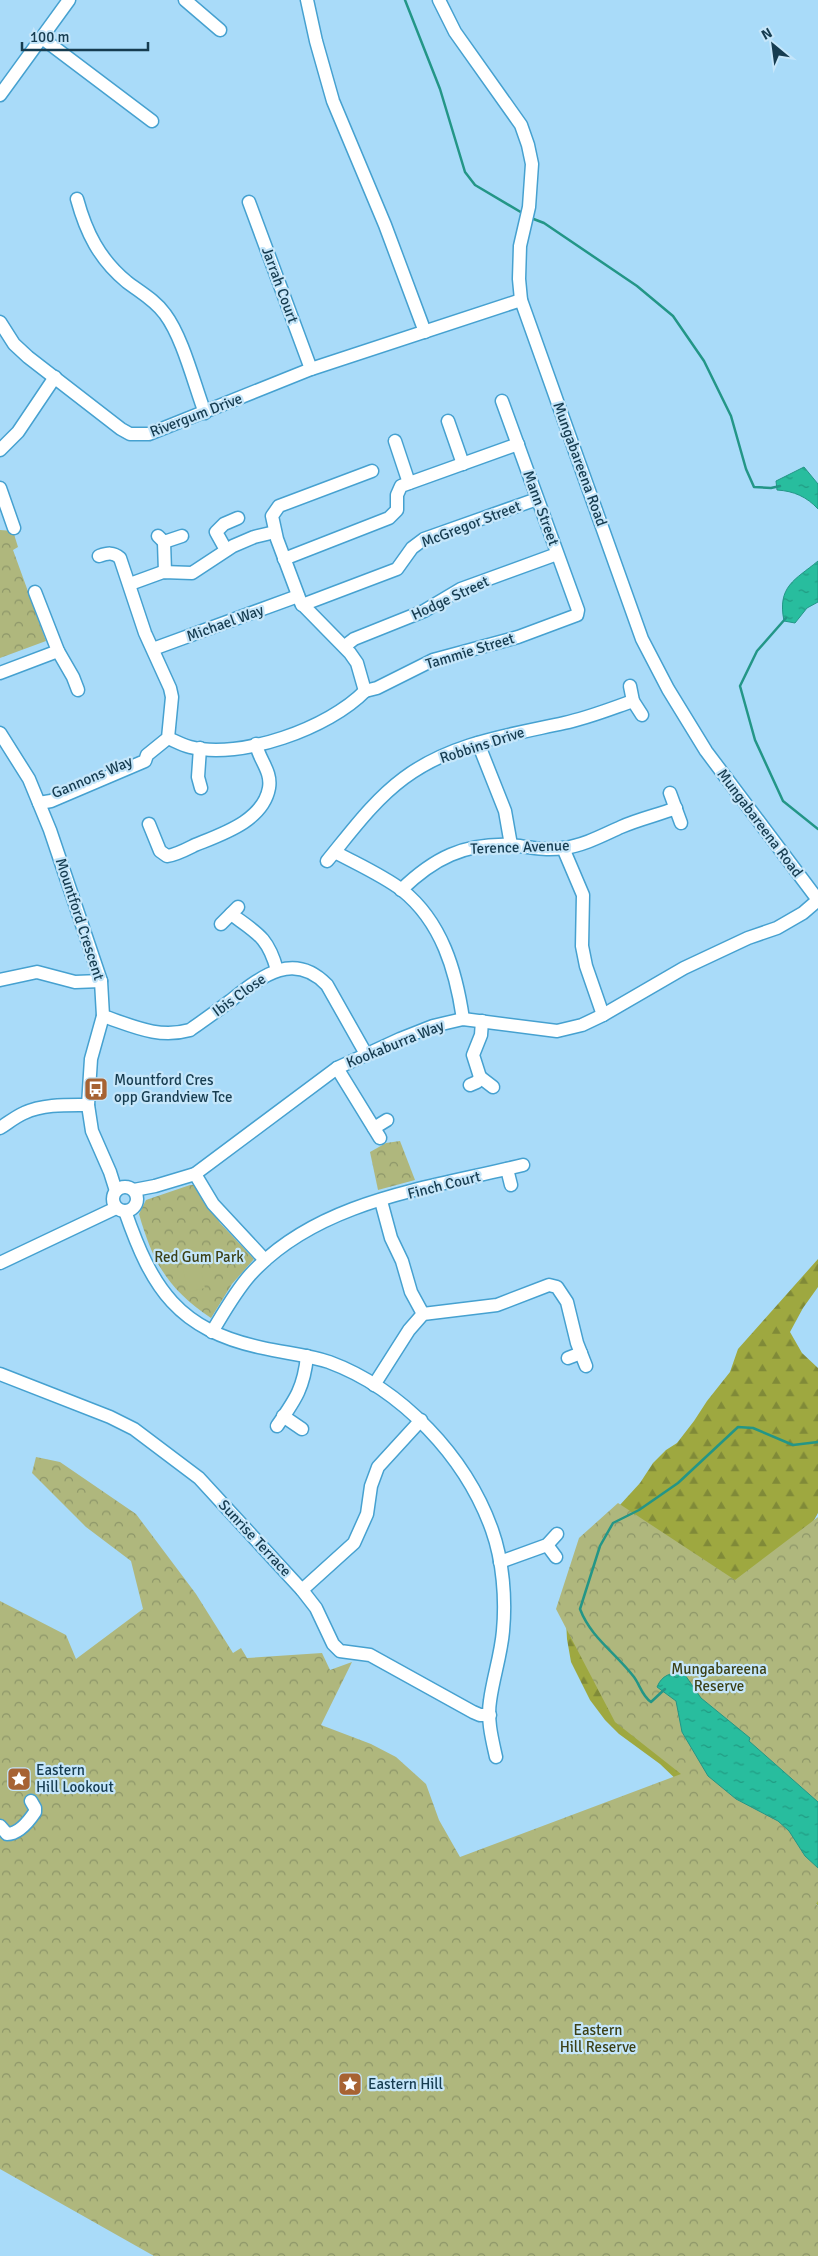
<svg xmlns="http://www.w3.org/2000/svg" width="818" height="2256" font-family="Signika,sans-serif">
  <style>
    .forest { fill: url(#forest-firs) }
    .park { fill: url(#park-crowns) }
    .pitch { fill: #afb77d }
    .water { fill: url(#water-ripples); stroke: #239687 }
    .lines { fill: none; stroke-linecap: round; stroke-linejoin: round }
    .stream { stroke: #239687; stroke-width: 2.5 }
    .minor-casing { stroke: #46a1d0; stroke-width: 15 }
    .minor { stroke: #fff; stroke-width: 12 }
    .labels { text-anchor: middle; stroke-width: 4.5; stroke-linejoin: round; paint-order: stroke }
    .street-label { font-size: 15px; fill: #163c50; stroke: #c5e6fa }
    .poi-label { font-size: 15px; fill: #163c50; stroke: #c5e6fa; text-anchor: start }
    .park-label { font-size: 15px; fill: #3c4016; stroke: #c5e6fa }
  </style>
  <defs>
    <pattern id="forest-firs" width="22" height="20" patternUnits="userSpaceOnUse" patternTransform="scale(1.25)"><rect width="22" height="20" fill="#9ea840"/><path d="M5 1l3.5 6h-7zM16 11l3.5 6h-7z" fill="#808a38"/></pattern>
    <pattern id="park-crowns" width="20" height="18" patternUnits="userSpaceOnUse" patternTransform="scale(1.25)"><rect width="20" height="18" fill="#afb77d"/><path d="M2 6a3 3 0 1 1 6 0M12 15a3 3 0 1 1 6 0" fill="none" stroke="#8d9669"/></pattern>
    <pattern id="water-ripples" width="26" height="14" patternUnits="userSpaceOnUse" patternTransform="scale(1.25)"><rect width="26" height="14" fill="#28bd9e"/><path d="M2 4q2-2 4 0t4 0M15 11q2-2 4 0t4 0" fill="none" stroke="#219b83"/></pattern>
  </defs>
  <rect width="100%" height="100%" fill="#a9dbf9"/>
  <polygon class="forest" points="818,1259 818,1287 803,1308 790,1332 802,1353 818,1368 818,1513 810,1527 818,1906 787,1871 682,1785 660,1764 619,1734 605,1720 590,1700 571,1662 567,1639 566,1620 619,1506 640,1483 653,1463 666,1450 677,1443 694,1421 707,1401 730,1372 738,1349"/>
  <g class="park">
    <polygon points="0,530 13,531 18,547 13,550 46,641 0,658"/>
    <polygon points="400,1141 415,1180 378,1190 370,1152 386,1143"/>
    <path d="M 190,1185 L 196,1185 L 220,1223 L 254,1259 L 232,1284 L 211,1318 C 168,1289 153,1263 139,1214 L 146,1200 Z"/>
    <polygon points="36,1457 60,1462 136,1514 196,1594 233,1653 241,1648 247,1658 322,1653 330,1670 352,1662 321,1725 371,1744 396,1757 426,1784 439,1820 460,1857 681,1774 615,1722 556,1609 579,1538 618,1503 735,1580 818,1517 818,1901 816,1904 818,1906 818,2256 154,2256 0,2169 0,1601 66,1635 76,1659 143,1609 131,1561 86,1527 32,1473"/>
  </g>
  <polygon class="pitch" points="196,1247 205,1288 188,1292 179,1250"/>
  <g class="water">
    <path d="M 804,467 L 818,484 L 818,509 C 807,497 794,491 777,490 L 776,481 Z"/>
    <path d="M 818,561 L 818,602 L 807,608 L 795,623 L 784,621 C 777,586 795,580 818,561 Z"/>
    <path d="M 683,1672 L 701,1698 L 750,1738 L 749,1741 L 818,1802 L 818,1868 L 805,1856 L 789,1831 L 778,1821 L 736,1799 L 708,1776 L 682,1732 L 676,1701 L 657,1687 C 662,1675 670,1673 683,1672 Z"/>
  </g>
  <g class="lines">
    <g class="stream">
      <polyline points="405,0 440,89 465,172 475,185 524,214"/>
      <polyline points="531,218 544,223 637,286 673,316 704,361 731,416 746,469 754,487 771,488 780,486"/>
      <polyline points="786,618 757,651 740,686 755,740 783,801 818,829"/>
      <path d="M 665,1689 L 651,1702 C 642,1696 640,1685 634,1677 C 616,1653 591,1638 580,1609 L 600,1546 L 613,1523 L 639,1510 L 678,1483 L 738,1427 L 753,1428 L 793,1445 L 818,1442"/>
    </g>
    <g class="minor-casing">
      <g id="minor">
        <polyline points="185,0 220,30"/>
        <polyline points="307,0 316,41 333,101 385,225 425,332"/>
        <polyline points="439,0 455,32 521,125 528,145 532,164 529,207 520,246 519,279 521,300 642,639 668,689 706,751 818,900"/>
        <polyline points="42,38 152,121"/>
        <polyline points="0,95 69,0"/>
        <path d="M 77,199 C 86,232 99,259 127,282 C 140,292 155,300 165,314 C 183,338 194,384 205,413"/>
        <polyline points="249,202 311,369"/>
        <polyline points="0,322 14,344 28,357 121,429 130,434 149,434 311,369 521,300"/>
        <polyline points="448,421 463,464"/>
        <polyline points="395,441 409,483"/>
        <polyline points="0,450 18,432 55,377"/>
        <polyline points="0,488 14,528"/>
        <polyline points="158,536 164,542 182,536"/>
        <polyline points="164,542 165,572"/>
        <polyline points="226,550 216,532 224,524 238,518"/>
        <polyline points="284,559 389,518 397,510 397,495 401,486 518,444"/>
        <polyline points="130,584 163,572 192,573 233,546 254,537 275,532"/>
        <polyline points="35,592 58,651 73,677 78,690"/>
        <polyline points="302,605 397,569 412,548 424,539 537,499"/>
        <polyline points="345,646 354,639 424,611 461,589 557,554"/>
        <polyline points="153,649 298,596"/>
        <polyline points="0,673 58,651"/>
        <polyline points="630,686 633,701 642,715"/>
        <polyline points="365,691 377,688 433,660 518,637 577,615 578,610 502,401"/>
        <polyline points="365,691 357,663 350,653 301,603 277,539 272,516 279,506 372,471"/>
        <polyline points="0,733 29,779 50,830 101,981 103,1016 91,1059 88,1105 92,1131 110,1172 116,1191"/>
        <path d="M 168,738 C 175,741 182,745 190,747 C 241,760 329,728 365,691"/>
        <polyline points="478,743 505,811 511,845"/>
        <polyline points="200,748 198,777 201,788"/>
        <polyline points="670,793 681,823"/>
        <path d="M 39,803 L 51,801 L 145,761 L 147,755 L 168,738 L 172,697 L 170,688 L 145,633 L 120,558 C 113,552 108,553 99,556"/>
        <path d="M 149,824 L 160,851 L 167,856 C 176,855 187,849 195,845 C 222,834 263,821 269,788 C 272,771 259,760 256,744"/>
        <polyline points="563,848 583,895 582,946 586,966 603,1015"/>
        <path d="M 335,852 C 357,864 382,875 402,890 C 442,922 456,971 463,1019"/>
        <path d="M 327,861 C 351,832 373,801 404,778 C 451,743 509,735 564,723 C 588,718 610,709 633,701"/>
        <path d="M 401,890 C 434,858 464,843 511,845 C 529,847 545,851 564,848 C 585,845 603,835 621,827 C 639,819 658,815 676,808"/>
        <path d="M 231,914 C 257,933 268,937 277,970"/>
        <polyline points="221,924 238,907"/>
        <polyline points="0,980 37,972 75,982 101,981"/>
        <path d="M 103,1016 C 133,1026 158,1039 190,1030 C 204,1020 217,1011 230,1001 C 261,977 293,950 327,985 L 366,1054"/>
        <polyline points="337,1068 380,1138"/>
        <polyline points="480,1077 493,1087"/>
        <polyline points="470,1085 477,1082 480,1077 473,1055 481,1035 482,1021"/>
        <path d="M 0,1128 C 8,1123 15,1117 24,1113 C 43,1104 67,1105 88,1105"/>
        <polyline points="374,1128 387,1120"/>
        <polyline points="507,1169 511,1185"/>
        <polyline points="195,1174 213,1204 265,1260"/>
        <circle cx="125" cy="1199" r="12"/>
        <polyline points="134,1190 155,1186 195,1174 337,1068 400,1039 433,1026 463,1019 557,1031 582,1025 603,1015 684,968 748,938 777,928 803,913 818,900"/>
        <polyline points="381,1201 391,1238 402,1261 411,1292 423,1314"/>
        <path d="M 125,1211 C 152,1289 178,1330 263,1348 C 285,1353 308,1355 329,1362 C 402,1389 466,1457 492,1530 C 503,1561 506,1599 503,1631 C 501,1655 493,1678 490,1701 C 487,1720 492,1739 496,1757"/>
        <polyline points="0,1263 116,1208"/>
        <path d="M 212,1332 C 224,1312 235,1292 250,1275 C 318,1200 430,1188 523,1165"/>
        <polyline points="568,1358 581,1353"/>
        <polyline points="0,1374 110,1417 134,1429 199,1478 302,1590 316,1608 333,1644 340,1651 370,1655 473,1712 480,1715 490,1715"/>
        <polyline points="374,1385 409,1330 423,1314 497,1305 549,1285 557,1287 567,1302 577,1343 586,1366"/>
        <polyline points="283,1416 302,1429"/>
        <path d="M 277,1426 C 295,1400 304,1388 307,1356"/>
        <polyline points="547,1545 556,1557"/>
        <polyline points="500,1562 547,1545 557,1534"/>
        <polyline points="302,1590 354,1543 367,1514 371,1486 378,1467 421,1420"/>
        <path d="M 0,1826 L 7,1834 C 19,1834 29,1821 35,1812 L 35,1808 L 31,1801"/>
      </g>
    </g>
    <use href="#minor" class="minor"/>
  </g>
  <defs>
    <g id="bus-square" transform="scale(1.25)"><rect x="-9" y="-9" width="18" height="18" rx="4" fill="#a76333" stroke="#c5e6fa"/><path d="M-5-6H5V4H4V6H2V4H-2V6H-4V4H-5ZM-3.5-4V0h7V-4ZM-3.5 1.2v1.5H-2V1.2ZM2 1.2v1.5H3.5V1.2Z" fill="#fff"/></g>
    <g id="sight-square" transform="scale(1.25)"><rect x="-9" y="-9" width="18" height="18" rx="4" fill="#a76333" stroke="#c5e6fa"/><path d="M0-6L1.8-2.2L6-1.7L2.9 1.2L3.7 5.4L0 3.3L-3.7 5.4L-2.9 1.2L-6-1.7L-1.8-2.2Z" fill="#fff"/></g>
  </defs>
  <g fill-rule="evenodd">
    <use href="#bus-square" x="96" y="1089"/>
    <use href="#sight-square" x="19" y="1779"/>
    <use href="#sight-square" x="350" y="2084"/>
  </g>
  <g class="labels">
    <g class="street-label">
      <text transform="translate(280 285) rotate(70)" y="5">Jarrah Court</text>
      <text transform="translate(196 415) rotate(-21)" y="5">Rivergum Drive</text>
      <text transform="translate(580 464) rotate(70)" y="5">Mungabareena Road</text>
      <text transform="translate(541 508) rotate(70)" y="5">Mann Street</text>
      <text transform="translate(471 524) rotate(-21)" y="5">McGregor Street</text>
      <text transform="translate(450 598) rotate(-25)" y="5">Hodge Street</text>
      <text transform="translate(225 623) rotate(-20)" y="5">Michael Way</text>
      <text transform="translate(470 651) rotate(-17)" y="5">Tammie Street</text>
      <text transform="translate(482 745) rotate(-18)" y="5">Robbins Drive</text>
      <text transform="translate(92 777) rotate(-23)" y="5">Gannons Way</text>
      <text transform="translate(760 823) rotate(53)" y="5">Mungabareena Road</text>
      <text transform="translate(520 847) rotate(-2)" y="5">Terence Avenue</text>
      <text transform="translate(80 919) rotate(72)" y="5">Mountford Crescent</text>
      <text transform="translate(239 995) rotate(-36)" y="5">Ibis Close</text>
      <text transform="translate(395 1044) rotate(-22)" y="5">Kookaburra Way</text>
      <text transform="translate(444 1185) rotate(-14)" y="5">Finch Court</text>
      <text transform="translate(255 1538) rotate(47)" y="5">Sunrise Terrace</text>
    </g>
    <g class="poi-label">
      <text x="114" y="1085">Mountford Cres<tspan x="114" dy="17">opp Grandview Tce</tspan></text>
      <text x="36" y="1775">Eastern<tspan x="36" dy="17">Hill Lookout</tspan></text>
      <text x="368" y="2089">Eastern Hill</text>
    </g>
    <g class="park-label">
      <text x="199" y="1262">Red Gum Park</text>
      <text x="719" y="1674">Mungabareena<tspan x="719" dy="17">Reserve</tspan></text>
      <text x="598" y="2035">Eastern<tspan x="598" dy="17">Hill Reserve</tspan></text>
    </g>
  </g>
  <g transform="translate(773 45) rotate(331)" stroke="#c5e6fa" stroke-width="4" paint-order="stroke">
  <path d="M0-4L9 19L0 12L-9 19Z" fill="#163c50"/>
  <text y="-8" font-size="14" font-weight="bold" text-anchor="middle" fill="#163c50">N</text>
  </g>
  <path d="M22 42v8h126v-8" fill="none" stroke="#163c50" stroke-width="2.5"/>
  <text x="30" y="42" font-size="15" fill="#163c50" stroke="#c5e6fa" stroke-width="4" paint-order="stroke">100 m</text>
</svg>
